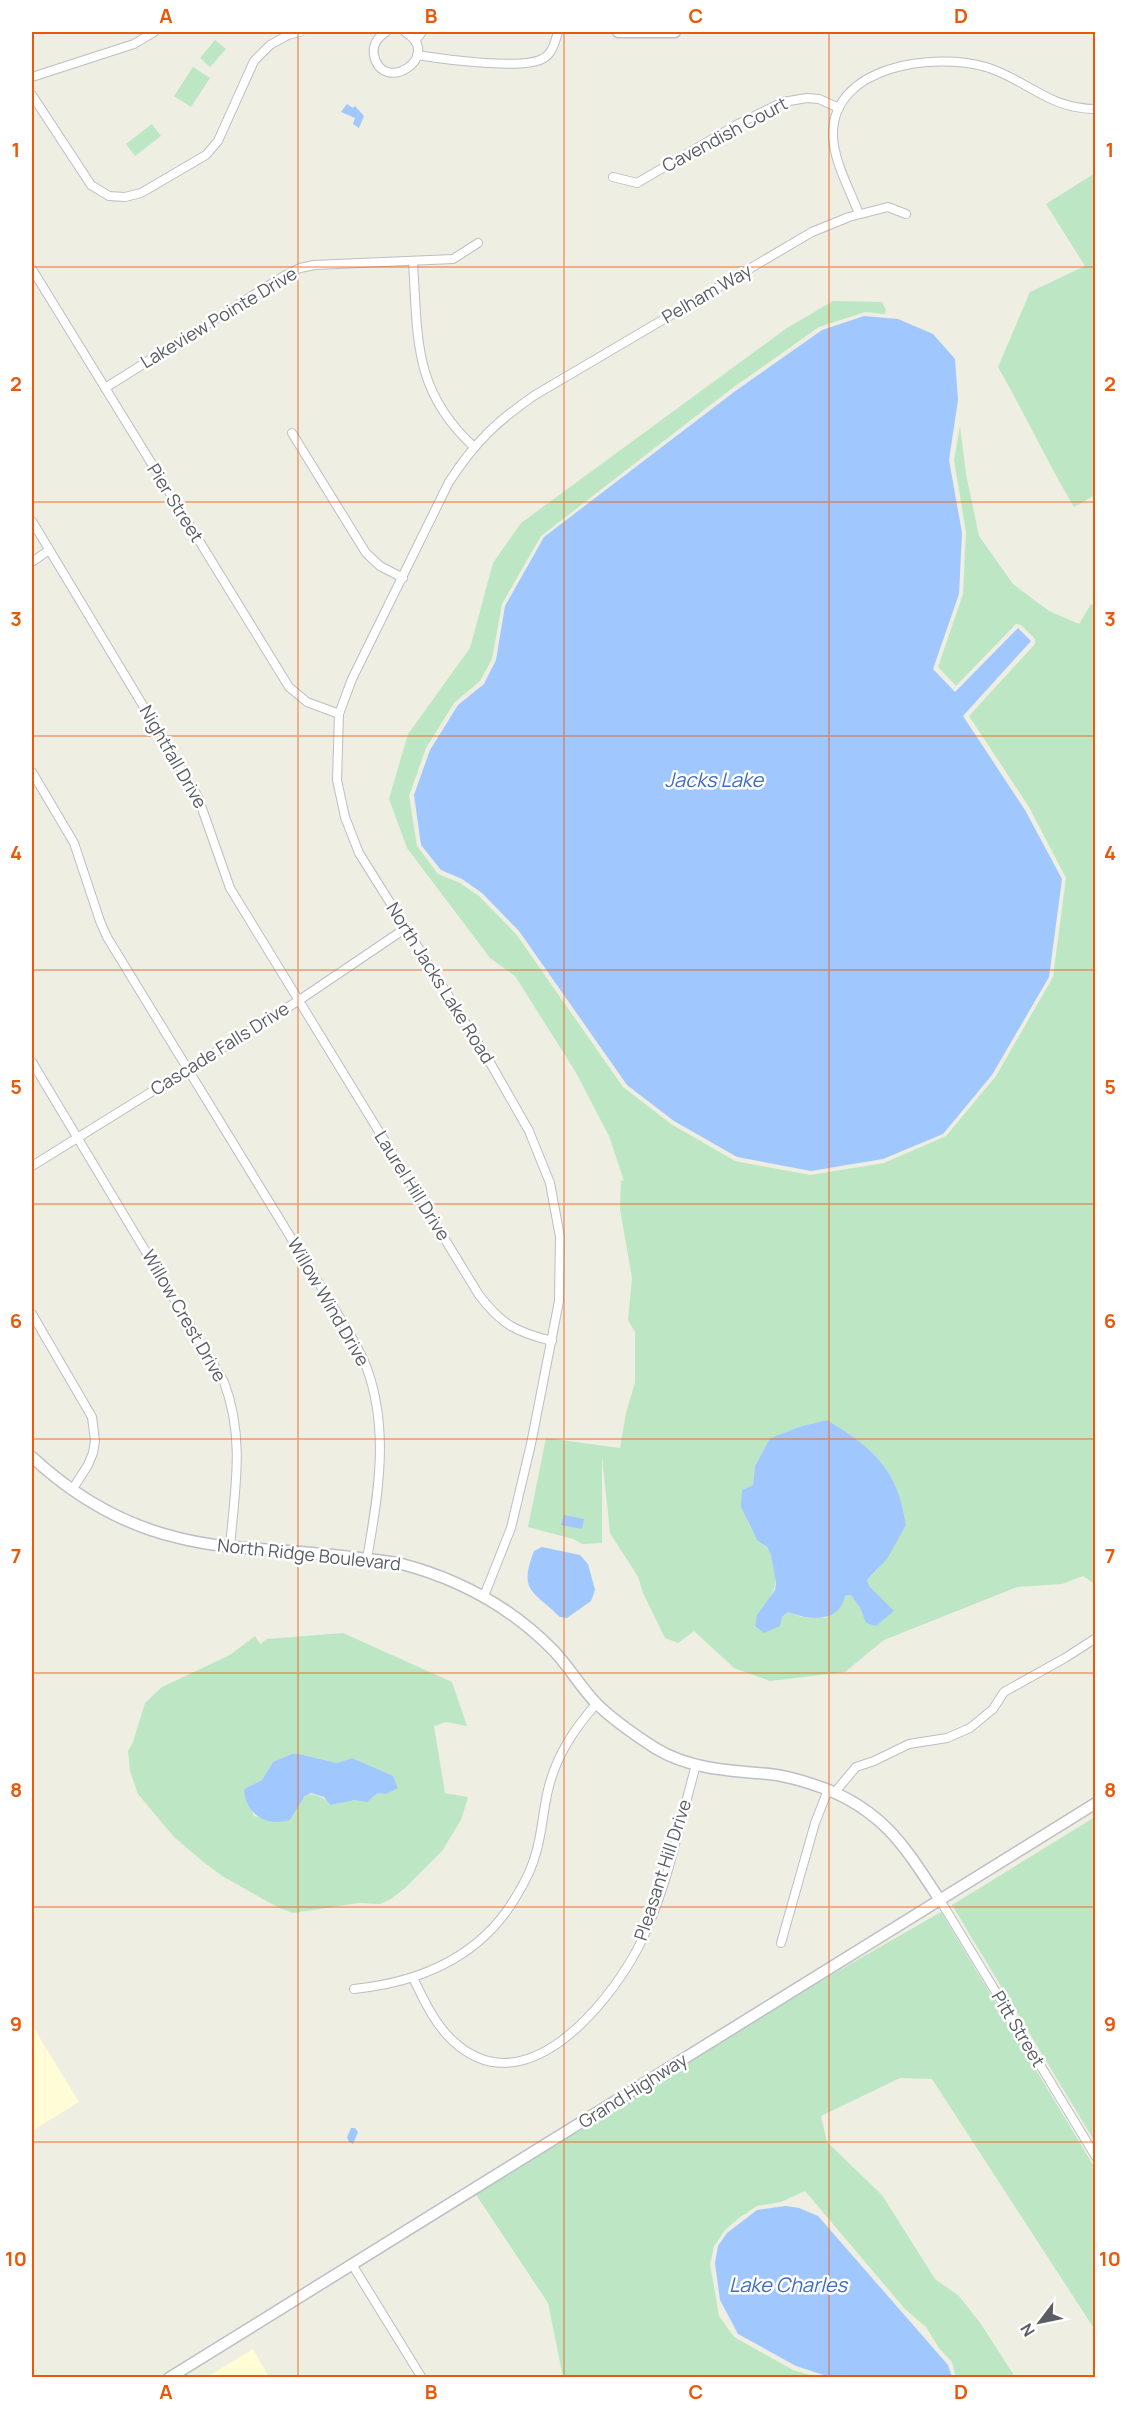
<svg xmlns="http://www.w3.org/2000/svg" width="1127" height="2409" font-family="Manrope,sans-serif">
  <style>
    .commercial { fill: #fffcd6 }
    .green { fill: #bde7c4; fill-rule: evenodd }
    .water { fill: #a1c7ff }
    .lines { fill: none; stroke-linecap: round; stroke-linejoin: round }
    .street-casing { stroke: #bdbec4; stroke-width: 10 }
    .secondary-casing { stroke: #bdbfc7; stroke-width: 13 }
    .street { stroke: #fff; stroke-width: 8 }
    .secondary { stroke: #fff; stroke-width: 10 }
    .grid { fill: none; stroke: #e8590c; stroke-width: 1.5; stroke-opacity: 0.55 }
    .labels { text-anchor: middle; stroke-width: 5; stroke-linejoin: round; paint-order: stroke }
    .street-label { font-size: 18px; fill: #5b5d64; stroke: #fff }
    .water-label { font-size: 20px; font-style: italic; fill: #3e6bc9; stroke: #fff }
    .neatline { fill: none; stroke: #e8590c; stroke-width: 2 }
    .grid-label { font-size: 20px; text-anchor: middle; font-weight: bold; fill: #e8590c }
  </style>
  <rect width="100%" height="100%" fill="#eeeee2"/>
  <g class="commercial">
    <polygon points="32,2025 79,2102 32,2131"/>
    <polygon points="253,2349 269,2377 207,2377"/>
  </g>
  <g class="green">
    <polygon points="215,40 226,49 210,67 200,58"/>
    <polygon points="193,67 210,78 191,107 174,96"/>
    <polygon points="152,124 161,136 135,156 126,144"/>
    <path d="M 1095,173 L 1095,495 L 1074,507 C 1047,462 1025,414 998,367 L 1030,292 L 1085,266 L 1046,204 Z"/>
    <path d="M 833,301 L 882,302 L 886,310 L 885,314 L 865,312 L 819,327 L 731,389 L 541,536 L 502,604 L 492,659 L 480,681 L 454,703 L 426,748 L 409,796 L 417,846 L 438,874 L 460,883 L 479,896 L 516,934 L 623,1087 L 671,1124 L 735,1161 L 810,1175 L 884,1163 L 946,1136 L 996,1076 L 1053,977 L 1066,878 L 1029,807 L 969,716 L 1035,644 L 1035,639 L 1021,625 L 1016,624 L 956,686 L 938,667 L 963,594 L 966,532 L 954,460 L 960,426 L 966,474 L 979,536 L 1013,584 L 1049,611 L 1079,624 L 1091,604 L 1095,606 L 1095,1584 L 1083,1576 L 1062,1584 L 1017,1587 L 884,1640 L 845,1672 L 770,1681 L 734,1668 L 694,1631 L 678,1643 L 665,1638 L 643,1593 L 638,1577 L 610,1533 L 602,1457 L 602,1543 L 582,1544 L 573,1539 L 528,1527 L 546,1438 L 620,1448 L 626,1413 L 635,1382 L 635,1332 L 628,1320 L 632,1278 L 620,1209 L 621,1180 L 624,1181 L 609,1136 L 575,1071 L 515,976 L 490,958 L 407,848 L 389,799 L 408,734 L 470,648 L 493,563 L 521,523 L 787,328 ZM 827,1420 C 873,1449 898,1468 906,1525 L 878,1569 L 867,1580 L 870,1587 L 893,1612 L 863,1616 L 860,1608 L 851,1595 L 845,1596 L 826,1618 L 801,1617 L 788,1612 L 782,1617 L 770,1597 C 779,1584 777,1561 767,1548 C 764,1544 759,1542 757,1538 C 747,1524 741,1506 742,1490 L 753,1485 L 755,1466 L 770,1438 L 802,1426 Z"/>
    <path d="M 343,1633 L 452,1682 L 467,1726 L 446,1722 L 434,1726 L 445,1793 L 468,1797 L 461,1820 L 442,1851 L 405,1888 L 391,1899 L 380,1904 L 359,1903 L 293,1913 L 279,1908 L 222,1876 L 201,1860 L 174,1837 L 138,1794 L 130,1771 L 128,1751 L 133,1742 L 145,1703 L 162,1687 L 230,1655 L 255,1636 L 260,1644 L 267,1639 ZM 299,1754 L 337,1763 L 352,1758 L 364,1764 L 378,1793 C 370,1801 366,1801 356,1800 C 353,1800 335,1804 330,1805 C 325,1798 323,1798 315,1795 C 302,1791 296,1810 290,1820 L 273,1821 L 254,1816 L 244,1789 L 262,1780 L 273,1762 Z"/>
    <polygon points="1095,1817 1095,2142 952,1905"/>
    <polygon points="941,1912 1095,2168 1095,2330 932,2079 900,2078 821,2116 827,2142 882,2195 935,2279 959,2296 981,2324 1015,2377 956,2377 952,2362 939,2348 926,2327 905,2309 805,2191 781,2202 757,2206 739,2218 725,2230 714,2246 710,2264 719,2316 734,2337 793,2370 816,2377 563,2377 548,2303 475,2193 791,1998"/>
  </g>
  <g class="water">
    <polygon points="347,104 353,108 355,106 364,116 359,128 353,124 355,118 341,112"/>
    <polygon points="864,316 898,319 933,334 955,359 958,400 949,460 962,533 959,594 933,669 955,692 1018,628 1031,641 963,716 1025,810 1062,879 1049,977 992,1075 943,1134 883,1159 811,1171 737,1157 674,1121 627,1085 519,931 482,893 462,879 441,870 421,845 414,795 430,750 458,705 484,684 496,660 505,606 544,537 734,392 822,330"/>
    <path d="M 827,1420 C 873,1448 898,1469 906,1525 L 887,1559 L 867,1580 L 870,1587 L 894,1611 L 876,1626 L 866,1623 L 860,1608 L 851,1595 L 845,1596 C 839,1624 808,1620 788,1612 L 782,1617 L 780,1626 L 764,1633 L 755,1626 L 757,1615 L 775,1590 L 776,1582 L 771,1555 L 767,1547 L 757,1540 L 741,1507 L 742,1490 L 753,1485 L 755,1466 L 770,1438 L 802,1426 Z"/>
    <polygon points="564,1515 584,1519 582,1529 561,1525"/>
    <path d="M 542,1547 L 580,1555 L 588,1564 L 595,1590 L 591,1601 L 567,1618 L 560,1617 C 534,1591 518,1592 534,1551 Z"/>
    <path d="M 292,1754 L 299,1754 L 337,1763 L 352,1758 L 393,1776 L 398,1788 L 386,1794 L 378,1793 L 367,1802 L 355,1800 L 330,1805 L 324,1797 L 311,1793 L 304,1797 L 290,1820 C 266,1827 246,1815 244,1789 L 262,1780 L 273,1762 Z"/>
    <polygon points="351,2128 355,2128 358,2132 353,2144 349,2142 347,2137"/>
    <polygon points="786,2206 799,2208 818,2216 948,2365 952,2377 830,2377 796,2366 738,2334 720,2300 715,2263 718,2246 727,2233 757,2210"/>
  </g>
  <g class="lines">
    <g class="street-casing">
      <g id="street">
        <path d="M 386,32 C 378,37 372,45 374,55 C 382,96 445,56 405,32"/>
        <polyline points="415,41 422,32"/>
        <path d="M 417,55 C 442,59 521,70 542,59 C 553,54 555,41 558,32"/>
        <polyline points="32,77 134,44 154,32"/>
        <polyline points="32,95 91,185 109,196 125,197 141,193 206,155 218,141 254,61 270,45 288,35 300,32"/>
        <polyline points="613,177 637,183 738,124 783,102 807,98 819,99 839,108"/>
        <path d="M 859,214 C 850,190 834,162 833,136 C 831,65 935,52 986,67 C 1028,80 1048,109 1096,109"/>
        <path d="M 413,262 C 418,339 413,391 474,447"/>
        <polyline points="32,269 289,687 307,702 339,714"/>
        <polyline points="105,388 284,276 300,268 314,265 453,259 478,243"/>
        <polyline points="292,433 366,553 380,566 403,578"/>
        <path d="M 32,521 L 198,797 L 230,888 L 479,1295 C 502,1325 516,1332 552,1341"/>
        <polyline points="32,562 49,550"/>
        <path d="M 32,772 L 74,843 L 100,921 L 107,937 L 337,1313 C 348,1331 359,1348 366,1366 C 390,1429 378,1495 367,1559"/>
        <path d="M 32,1062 L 224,1382 C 245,1438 235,1488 230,1547"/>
        <polyline points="32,1166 298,1001 406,928"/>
        <polyline points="32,1314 92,1417 95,1441 93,1453 88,1465 72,1490"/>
        <path d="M 484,1596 L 511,1528 L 531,1444 L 559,1301 L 560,1237 L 550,1183 L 529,1131 L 488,1059 L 359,853 L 345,817 L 337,780 L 339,714 L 352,679 L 449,482 C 475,442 496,422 535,395 L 812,232 L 849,217 L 888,207 L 906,214"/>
        <polyline points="835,1792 856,1767 874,1761 909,1744 947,1738 970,1728 993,1709 1004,1692 1065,1658 1096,1638"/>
        <polyline points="940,1900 1096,2157"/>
        <polyline points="781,1943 815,1823 828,1790"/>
        <path d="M 413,1978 C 424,2000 434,2023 452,2040 C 523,2108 606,2008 638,1948 C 667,1891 679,1825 696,1765"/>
        <path d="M 354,1989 C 421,1982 482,1956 517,1895 C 525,1882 532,1868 536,1853 C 542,1833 543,1811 548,1790 C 556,1756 574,1729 597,1703"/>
        <polyline points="353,2266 422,2378"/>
      </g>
    </g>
    <g class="secondary-casing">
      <g id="secondary">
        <polyline points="618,32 675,32"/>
        <path d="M 32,1457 C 74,1496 123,1525 179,1538 C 210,1546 243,1548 275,1550 C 316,1553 357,1557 398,1563 C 457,1578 511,1607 554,1651 C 570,1668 581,1688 597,1704 C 614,1721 635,1735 655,1748 C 689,1769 730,1771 769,1774 C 788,1776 807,1782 826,1789 C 886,1813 906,1849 940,1900"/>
        <polyline points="169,2378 1096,1803"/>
      </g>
    </g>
    <use href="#street" class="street"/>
    <use href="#secondary" class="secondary"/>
  </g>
  <path class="grid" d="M 298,32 L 298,2378M 564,32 L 564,2378M 829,32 L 829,2378M 32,267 L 1096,267M 32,502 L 1096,502M 32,736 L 1096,736M 32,970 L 1096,970M 32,1204 L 1096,1204M 32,1439 L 1096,1439M 32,1673 L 1096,1673M 32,1907 L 1096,1907M 32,2142 L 1096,2142"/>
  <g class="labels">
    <g class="street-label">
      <text transform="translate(725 135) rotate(-28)" y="6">Cavendish Court</text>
      <text transform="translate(707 294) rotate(-30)" y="6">Pelham Way</text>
      <text transform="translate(219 318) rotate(-31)" y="6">Lakeview Pointe Drive</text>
      <text transform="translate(175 503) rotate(58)" y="6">Pier Street</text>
      <text transform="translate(173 757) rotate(60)" y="6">Nightfall Drive</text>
      <text transform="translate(440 983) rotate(58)" y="6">North Jacks Lake Road</text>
      <text transform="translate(220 1049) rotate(-32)" y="6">Cascade Falls Drive</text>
      <text transform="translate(412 1186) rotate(58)" y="6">Laurel Hill Drive</text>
      <text transform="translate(328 1302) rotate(60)" y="6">Willow Wind Drive</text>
      <text transform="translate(184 1316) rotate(60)" y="6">Willow Crest Drive</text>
      <text transform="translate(309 1555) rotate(6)" y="6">North Ridge Boulevard</text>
      <text transform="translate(663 1870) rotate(-72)" y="6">Pleasant Hill Drive</text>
      <text transform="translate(1018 2029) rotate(59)" y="6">Pitt Street</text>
      <text transform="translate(633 2091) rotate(-32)" y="6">Grand Highway</text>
    </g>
    <g class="water-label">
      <text x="714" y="787">Jacks Lake</text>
      <text x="788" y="2292">Lake Charles</text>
    </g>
  </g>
  <rect width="1127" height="2409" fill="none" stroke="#ffffff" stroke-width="66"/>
  <g transform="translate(1040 2322) rotate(238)" stroke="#ffffff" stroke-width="4.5" paint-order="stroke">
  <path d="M0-4.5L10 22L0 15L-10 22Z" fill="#5b5d64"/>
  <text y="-9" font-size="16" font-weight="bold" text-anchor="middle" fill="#5b5d64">N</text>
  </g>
  <rect x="33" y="33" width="1061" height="2343" class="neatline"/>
  <g class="grid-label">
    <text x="166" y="23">A</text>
    <text x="431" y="23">B</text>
    <text x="696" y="23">C</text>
    <text x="961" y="23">D</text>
    <text x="16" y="157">1</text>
    <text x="1110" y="157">1</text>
    <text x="16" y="391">2</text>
    <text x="1110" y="391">2</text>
    <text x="16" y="626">3</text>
    <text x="1110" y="626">3</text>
    <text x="16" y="860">4</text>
    <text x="1110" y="860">4</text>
    <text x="16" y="1094">5</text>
    <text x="1110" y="1094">5</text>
    <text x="16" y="1328">6</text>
    <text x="1110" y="1328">6</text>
    <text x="16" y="1563">7</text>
    <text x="1110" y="1563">7</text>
    <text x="16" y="1797">8</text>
    <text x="1110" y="1797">8</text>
    <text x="16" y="2031">9</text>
    <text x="1110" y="2031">9</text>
    <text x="16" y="2266">10</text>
    <text x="1110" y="2266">10</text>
    <text x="166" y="2399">A</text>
    <text x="431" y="2399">B</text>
    <text x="696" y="2399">C</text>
    <text x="961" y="2399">D</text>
  </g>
</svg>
